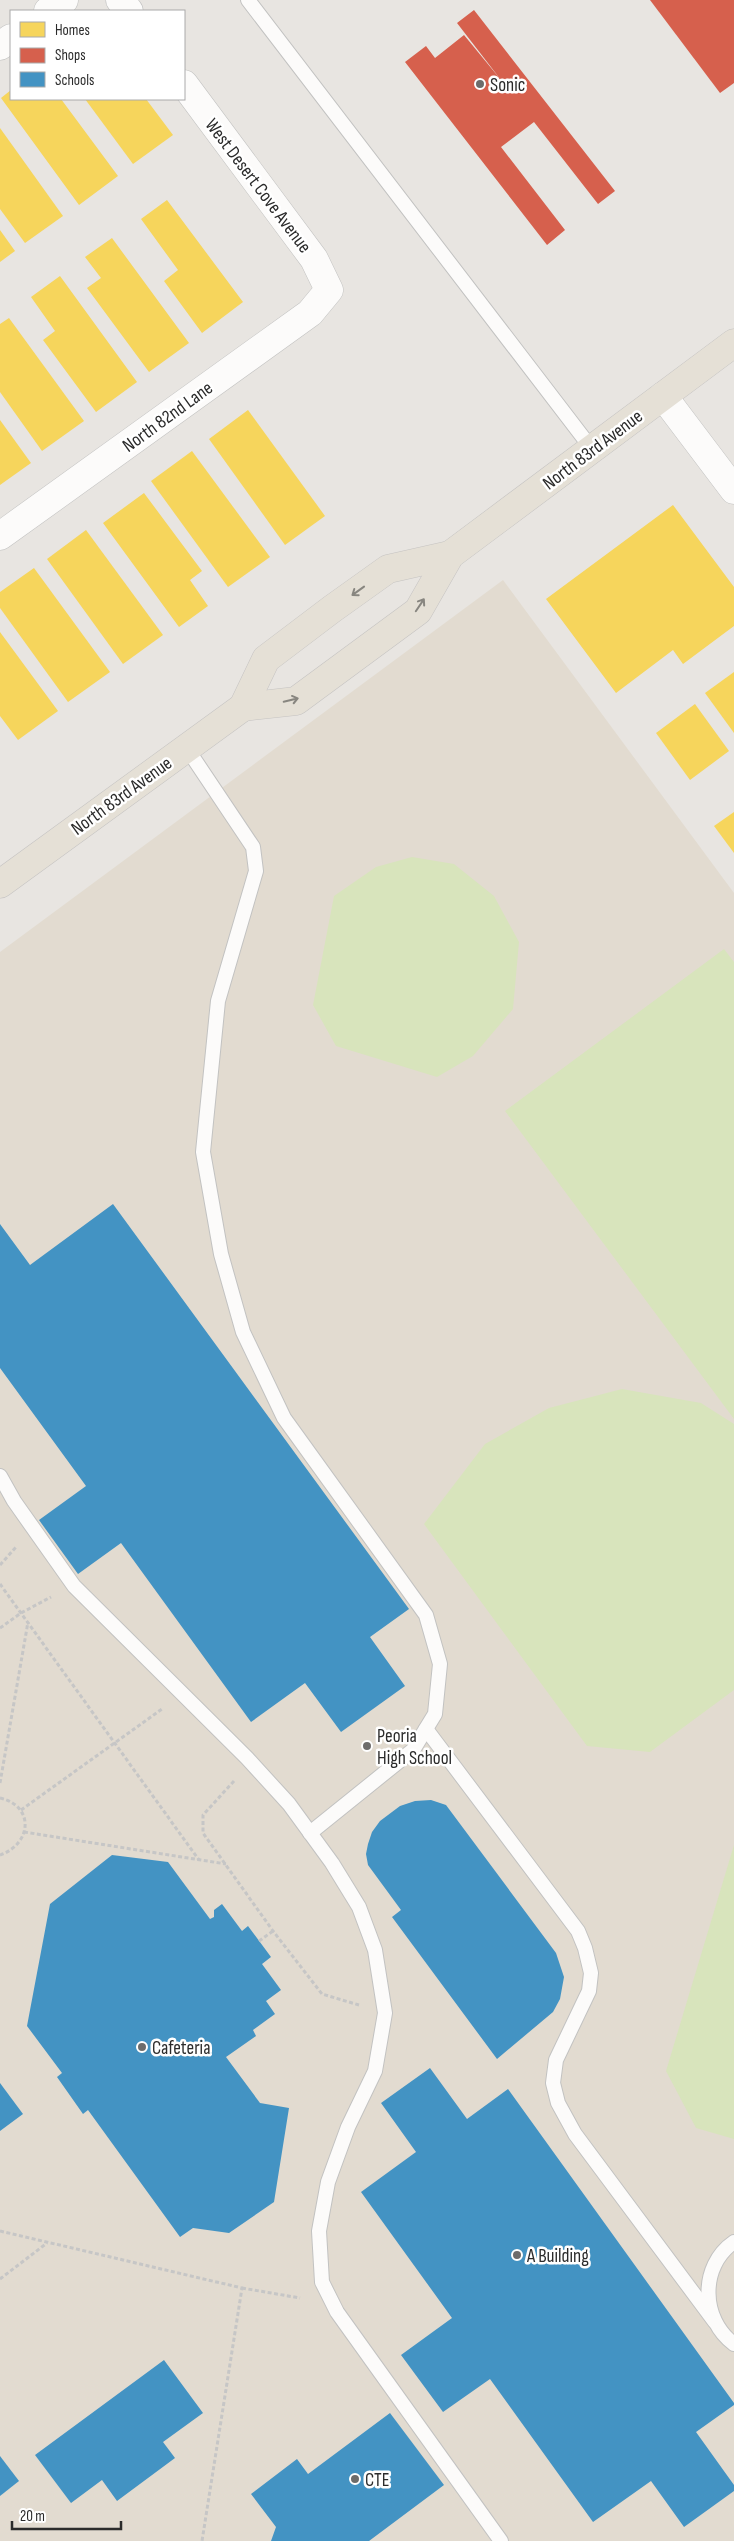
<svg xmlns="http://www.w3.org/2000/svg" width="734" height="2541" font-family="'Sofia Sans Condensed',sans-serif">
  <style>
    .education { fill: #e2dbd0 }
    .pitch { fill: #d8e4bc }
    .homes { fill: #f6d55c }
    .shops { fill: #d6604d }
    .schools { fill: #4393c3 }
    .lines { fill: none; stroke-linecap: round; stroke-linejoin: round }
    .service-casing { stroke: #c2c2c1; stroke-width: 16 }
    .minor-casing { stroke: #c2c2c1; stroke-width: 29 }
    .primary-casing { stroke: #c5c3c2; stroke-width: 29 }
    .path { stroke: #c6c6c6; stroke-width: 3; stroke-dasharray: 4 2.5; stroke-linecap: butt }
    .service { stroke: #fcfbfa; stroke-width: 14 }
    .minor { stroke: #fcfbfa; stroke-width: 28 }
    .primary { stroke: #e5e0d6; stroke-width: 28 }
    .oneway { stroke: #888680 }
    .poi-dot { fill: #6d6c6b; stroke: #fff; stroke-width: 2 }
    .labels { text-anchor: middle; stroke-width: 5; stroke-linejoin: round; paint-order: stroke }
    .poi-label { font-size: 19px; fill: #2b2b2b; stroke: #fff; text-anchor: start }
    .street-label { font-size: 19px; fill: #2b2b2b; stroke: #fff }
  </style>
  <rect width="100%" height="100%" fill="#e8e5e1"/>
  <polygon class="education" points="503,580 734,893 734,2541 0,2541 0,952"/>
  <g class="pitch">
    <polygon points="412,857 454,864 494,896 519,942 513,1009 473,1056 437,1077 336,1046 313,1005 334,896 376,867"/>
    <polygon points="724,949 734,962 734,1419 505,1111"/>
    <polygon points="622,1389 701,1403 734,1424 734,1690 650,1752 587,1746 424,1524 485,1444 549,1408"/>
    <polygon points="734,1845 734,2139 696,2128 666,2071"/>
  </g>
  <g class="homes">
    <polygon points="11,90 11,99 61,99 118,176 79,205 1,98"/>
    <polygon points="85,99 146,99 173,135 133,164"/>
    <polygon points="0,128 63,216 25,243 0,209"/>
    <polygon points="167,200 243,302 202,333 164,281 178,270 141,219"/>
    <polygon points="0,230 15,251 0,262"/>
    <polygon points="112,238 189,343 149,372 87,288 101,278 85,257"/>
    <polygon points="60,276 137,382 96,412 43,340 55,331 31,297"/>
    <polygon points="9,318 84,421 42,451 0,392 0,324"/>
    <polygon points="248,410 325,516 285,545 209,439"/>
    <polygon points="0,420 31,463 0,485"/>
    <polygon points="192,451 270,557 228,587 151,481"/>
    <polygon points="144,493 202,571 190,580 208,606 179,627 103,523"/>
    <polygon points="673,505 734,587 734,626 683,664 673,650 616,693 546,599"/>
    <polygon points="86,530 163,635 123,664 47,559"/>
    <polygon points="34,568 110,672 68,702 0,608 0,592"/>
    <polygon points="0,632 58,711 18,740 0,716"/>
    <polygon points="734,672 734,733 705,693"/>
    <polygon points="695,704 729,751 690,780 656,733"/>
    <polygon points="734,812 734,853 714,826"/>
  </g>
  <g class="shops">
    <polygon points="650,0 734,0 734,83 720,93"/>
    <polygon points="474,10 615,191 598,204 534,122 501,147 565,230 547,245 405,62 426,46 435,58 464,35 501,80 457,23"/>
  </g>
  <g class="schools">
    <polygon points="113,1204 409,1609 370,1637 405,1686 341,1732 305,1683 251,1722 121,1543 78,1574 39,1520 86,1486 0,1368 0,1224 30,1265"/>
    <polygon points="431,1800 446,1805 556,1953 564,1977 560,1999 553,2012 497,2059 392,1917 401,1910 368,1865 366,1854 368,1844 372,1832 380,1821 400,1806 415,1801"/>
    <polygon points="112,1855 168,1862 210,1919 214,1917 214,1910 222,1904 242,1931 248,1926 271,1957 262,1964 281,1990 266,2001 275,2014 253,2030 256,2036 226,2057 260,2103 289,2108 274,2202 229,2233 193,2228 180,2237 88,2110 83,2114 57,2077 62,2073 27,2026 50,1904"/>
    <polygon points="430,2068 467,2119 508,2089 734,2403 734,2405 696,2432 734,2485 734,2491 684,2527 651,2481 593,2522 490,2379 443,2412 401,2355 452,2318 361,2192 416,2152 381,2103"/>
    <polygon points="0,2083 23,2114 0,2131"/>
    <polygon points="164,2360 203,2413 163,2442 175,2458 117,2501 102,2480 71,2503 35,2455"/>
    <polygon points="390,2413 444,2485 369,2541 271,2541 276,2527 251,2494 297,2459 308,2474"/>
    <polygon points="0,2456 19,2481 0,2496"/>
  </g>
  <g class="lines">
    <g class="service-casing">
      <g id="service">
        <polyline points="248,0 592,449"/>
        <polyline points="186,747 253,847 256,871 218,1001 203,1152 221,1254 243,1332 284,1418 426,1615 440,1664 435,1714 413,1750 310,1833"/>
        <polyline points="0,1476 14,1501 74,1586 247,1758 289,1804 332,1863 359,1907 375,1950 385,2013 375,2071 348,2127 328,2182 319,2231 322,2282 337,2312 501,2541"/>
        <polyline points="426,1729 578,1931 585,1948 591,1973 589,1991 556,2060 553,2083 558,2103 575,2134 715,2322"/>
        <path d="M 734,2242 C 699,2266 701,2320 734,2344"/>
      </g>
    </g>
    <g class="minor-casing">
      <g id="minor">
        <polyline points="120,0 129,11"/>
        <polyline points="48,11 64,0"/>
        <polyline points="0,46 11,38"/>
        <polyline points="663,396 734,490"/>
        <polyline points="0,536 310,313 329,290 314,259 184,84"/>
      </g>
    </g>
    <g class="primary-casing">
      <g id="primary">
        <polyline points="243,707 296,701 418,611 450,555 734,343"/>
        <polyline points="0,884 243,707 266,659 332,609 388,569 450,555"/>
      </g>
    </g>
    <g class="path">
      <polyline points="0,1565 16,1547"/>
      <polyline points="0,1584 199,1860"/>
      <polyline points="0,1628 21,1613 51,1597"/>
      <polyline points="234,1781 203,1815 203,1833 273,1931 322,1994 359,2005"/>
      <polyline points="0,1783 28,1622"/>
      <path d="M 0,1798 C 35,1806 32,1844 0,1855"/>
      <polyline points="21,1810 162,1709"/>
      <polyline points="24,1832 226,1864"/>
      <polyline points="259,1941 273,1931"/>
      <polyline points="0,2231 242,2288 202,2541"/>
      <polyline points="0,2279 47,2243"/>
      <polyline points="242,2288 300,2298"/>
    </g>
    <use href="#service" class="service"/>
    <use href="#minor" class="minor"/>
    <use href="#primary" class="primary"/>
  </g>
  <defs><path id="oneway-shaft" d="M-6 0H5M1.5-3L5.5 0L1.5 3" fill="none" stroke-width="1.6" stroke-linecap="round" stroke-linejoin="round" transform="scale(1.25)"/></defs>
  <g class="oneway">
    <use href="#oneway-shaft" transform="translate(358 591) rotate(144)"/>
    <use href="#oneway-shaft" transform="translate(420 605) rotate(-56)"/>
    <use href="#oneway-shaft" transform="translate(291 700) rotate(-13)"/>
  </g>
  <g class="poi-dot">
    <circle cx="480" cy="84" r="5"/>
    <circle cx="367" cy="1746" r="5"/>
    <circle cx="142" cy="2047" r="5"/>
    <circle cx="517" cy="2255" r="5"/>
    <circle cx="355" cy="2479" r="5"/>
  </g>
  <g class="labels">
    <g class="poi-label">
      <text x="490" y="91">Sonic</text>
      <text x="377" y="1742">Peoria<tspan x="377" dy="22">High School</tspan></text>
      <text x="152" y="2054">Cafeteria</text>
      <text x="527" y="2262">A Building</text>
      <text x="365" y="2486">CTE</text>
    </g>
    <g class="street-label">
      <text transform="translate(259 185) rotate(53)" y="7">West Desert Cove Avenue</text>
      <text transform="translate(167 416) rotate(-36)" y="7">North 82nd Lane</text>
      <text transform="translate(592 449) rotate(-37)" y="7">North 83rd Avenue</text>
      <text transform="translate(121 795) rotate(-36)" y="7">North 83rd Avenue</text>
    </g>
  </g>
  <rect x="10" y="10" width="175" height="90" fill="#ffffff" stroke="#aaaaaa"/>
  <rect x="20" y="22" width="25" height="15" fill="#f6d55c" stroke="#aaaaaa"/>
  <text x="55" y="35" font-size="15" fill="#2b2b2b">Homes</text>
  <rect x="20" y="48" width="25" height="15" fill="#d6604d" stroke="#aaaaaa"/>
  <text x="55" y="60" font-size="15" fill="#2b2b2b">Shops</text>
  <rect x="20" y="72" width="25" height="15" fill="#4393c3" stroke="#aaaaaa"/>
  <text x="55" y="85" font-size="15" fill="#2b2b2b">Schools</text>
  <path d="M12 2521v8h109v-8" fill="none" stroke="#2b2b2b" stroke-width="2.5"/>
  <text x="20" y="2521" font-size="15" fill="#2b2b2b" stroke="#ffffff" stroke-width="4" paint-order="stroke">20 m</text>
</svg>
